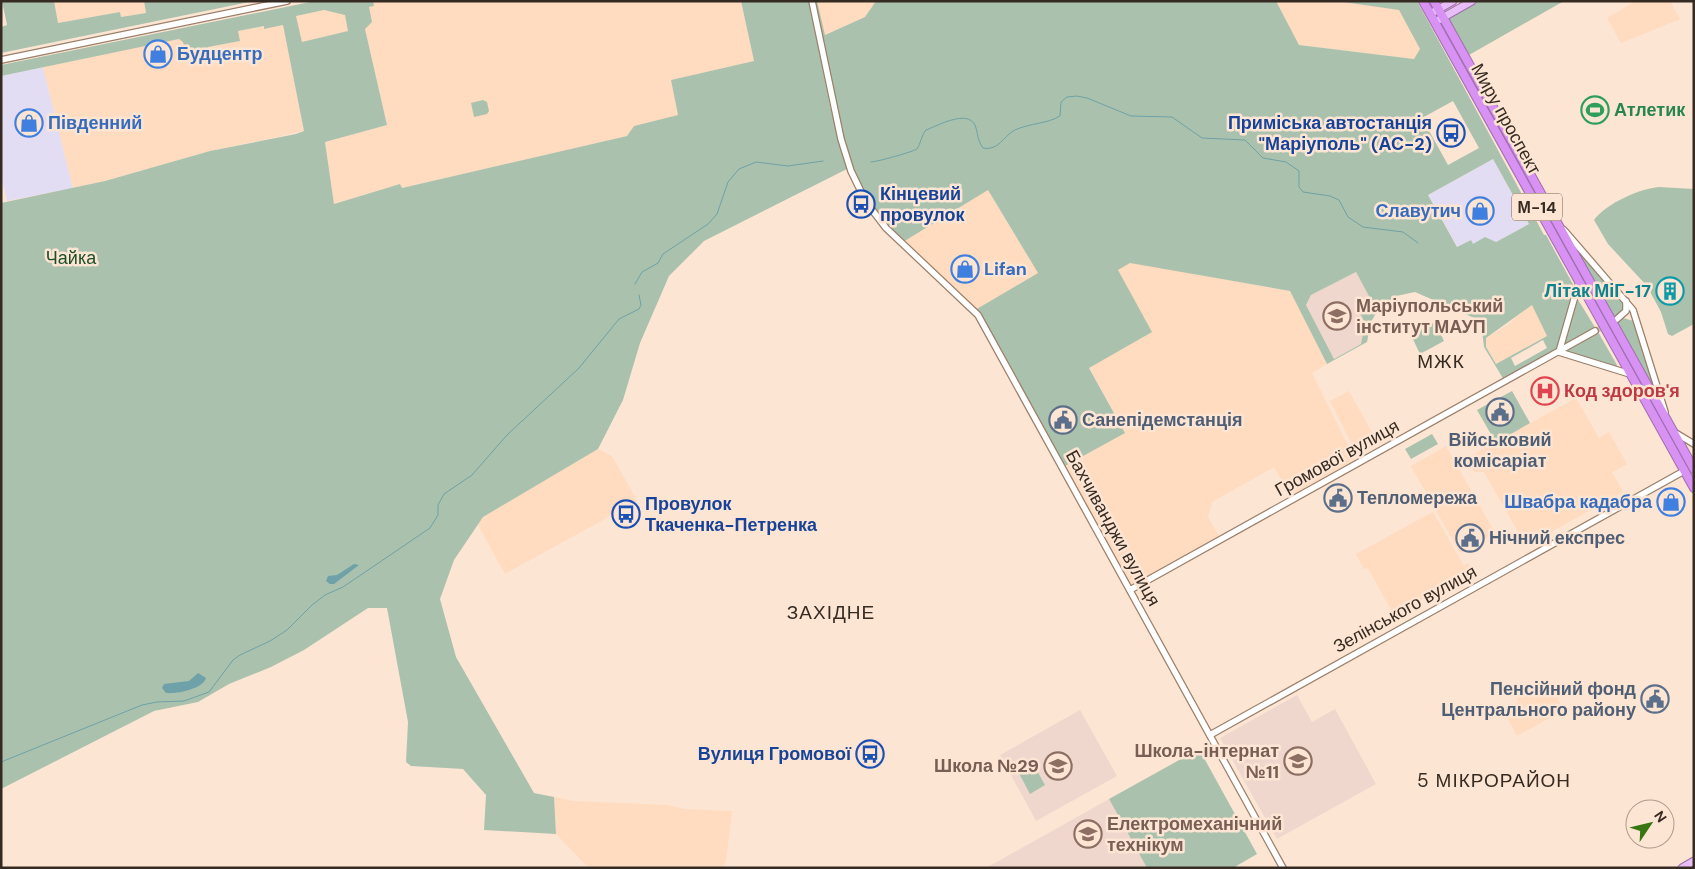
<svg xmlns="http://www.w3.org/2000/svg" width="1695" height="869" font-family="'DM Sans',sans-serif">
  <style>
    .commercial { fill: #e3ddf3 }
    .built { fill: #ffdbbf }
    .education { fill: #efd7cd }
    .green { fill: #aac2ad; fill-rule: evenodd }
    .water { fill: #6ea1a8 }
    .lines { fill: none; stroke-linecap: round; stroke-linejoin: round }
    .stream { stroke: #6ea1a8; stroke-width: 1 }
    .minor-tunnel { stroke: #d5c0b0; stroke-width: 5.5; stroke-dasharray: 5.5 3; stroke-linecap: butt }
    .minor-casing { stroke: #9b806b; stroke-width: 8 }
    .major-casing { stroke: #9f6eaa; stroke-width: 9 }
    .highway-casing { stroke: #9f6eaa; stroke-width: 10 }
    .minor { stroke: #fff; stroke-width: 5.5 }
    .major { stroke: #e7bef8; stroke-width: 7 }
    .highway { stroke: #d792f4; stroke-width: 8 }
    .labels { text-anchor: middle; stroke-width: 5; stroke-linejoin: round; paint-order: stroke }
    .shield { fill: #fde5d3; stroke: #726357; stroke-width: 1 }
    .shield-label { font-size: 16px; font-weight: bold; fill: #362b22 }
    .shop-label { font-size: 18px; font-weight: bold; fill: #366cbe; stroke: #fde5d3; text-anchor: start }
    .leisure-label { font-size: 18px; font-weight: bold; fill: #27864d; stroke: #fde5d3; text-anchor: start }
    .street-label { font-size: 18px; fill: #362b22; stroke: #fde5d3 }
    .transit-label { font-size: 18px; font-weight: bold; fill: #164399; stroke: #fde5d3; text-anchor: end }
    .park-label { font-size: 18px; fill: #1b4e28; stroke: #fde5d3 }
    .culture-label { font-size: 18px; font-weight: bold; fill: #0d838f; stroke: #fde5d3; text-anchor: end }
    .education-label { font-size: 18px; font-weight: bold; fill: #785e54; stroke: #fde5d3; text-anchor: start }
    .health-label { font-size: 18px; font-weight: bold; fill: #be3a42; stroke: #fde5d3; text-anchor: start }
    .service-label { font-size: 18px; font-weight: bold; fill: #4e5e75; stroke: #fde5d3; text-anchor: start }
    .neighbourhood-label { font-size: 19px; letter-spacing: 1px; fill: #362b22; stroke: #fde5d3 }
  </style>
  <rect width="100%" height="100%" fill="#fde5d3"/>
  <g class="commercial">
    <polygon points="43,67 73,188 7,201 1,175 1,76"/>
    <polygon points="1493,159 1529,224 1496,242 1473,244 1470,240 1458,248 1428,195"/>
  </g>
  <g class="built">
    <polygon points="54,1 144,1 146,13 121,17 120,12 58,23"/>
    <polygon points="373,1 741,1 754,61 671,80 678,115 634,126 627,136 401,188 400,184 334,204 325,142 387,125 365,29 369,7"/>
    <polygon points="817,1 876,1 865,17 824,35"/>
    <polygon points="1276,1 1336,1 1399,10 1420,49 1415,59 1299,45"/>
    <polygon points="1636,1 1670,1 1680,19 1621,43 1607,18"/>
    <polygon points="324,10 345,14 349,31 302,42 296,16"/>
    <polygon points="283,25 304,131 210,151 105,181 73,188 43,67 179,39 208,50 208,47 239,41 238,31 264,26 264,29"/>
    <polygon points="988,190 1038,273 975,310 903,242"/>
    <polygon points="1130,262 1290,291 1327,364 1312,373 1356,462 1292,497 1274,467 1212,502 1208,517 1219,537 1131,586 1065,466 1125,433 1089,367 1117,270"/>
    <polygon points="1532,304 1547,336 1496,364 1486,347 1486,338 1506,326"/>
    <polygon points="1349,391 1375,438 1355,450 1330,401"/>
    <polygon points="1576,398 1599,438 1609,432 1627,464 1612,472 1623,492 1526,546 1484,472 1474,472 1467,458"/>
    <polygon points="1446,446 1495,533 1460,553 1411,466"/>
    <polygon points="598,449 612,456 637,501 505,574 478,525 483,517"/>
    <polygon points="1433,512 1464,566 1468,563 1473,571 1394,615 1368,568 1364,569 1356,554"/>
    <polygon points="1549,684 1564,710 1517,736 1503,710 1518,702 1516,697 1524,692 1527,697"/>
    <polygon points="554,797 572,801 667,805 684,809 732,811 726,861 722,868 589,868 556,834"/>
  </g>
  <g class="education">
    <polygon points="1356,272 1371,300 1361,344 1334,359 1306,305 1311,295"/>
    <polygon points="1297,695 1312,722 1335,709 1376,784 1277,839 1220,738"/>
    <polygon points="1080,710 1117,776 1036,821 1000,755"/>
    <polygon points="1109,799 1147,868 986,868"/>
  </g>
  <g class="green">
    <polygon points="2,1 54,1 58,23 120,12 121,17 146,13 144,1 254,1 1,53 1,27 7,25"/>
    <path d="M 315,1 L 373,1 L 374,6 L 369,7 L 372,22 L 365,29 L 387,125 L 325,142 L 334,204 L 400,184 L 402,188 L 627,136 L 634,126 L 678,115 L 671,80 L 754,61 L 741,1 L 809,1 L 830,106 L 847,169 L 704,241 L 669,276 L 640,343 L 623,400 L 598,449 L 483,517 L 454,560 L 440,599 L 456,657 L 534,793 L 554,797 L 556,834 L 484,830 L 486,795 L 463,769 L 411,766 L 406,762 L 408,722 L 387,608 L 368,608 L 304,650 L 271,667 L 229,684 L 198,702 L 154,711 L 1,789 L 1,203 L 105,181 L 210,151 L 296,134 L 304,131 L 283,25 L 264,29 L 264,26 L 238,31 L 240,41 L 208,47 L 208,50 L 186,53 L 183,42 L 179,39 L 1,76 L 1,65 ZM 324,10 L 345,15 L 348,31 L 302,42 L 296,16 Z"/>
    <path d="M 814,1 L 817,1 L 825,35 L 865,17 L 876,1 L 1276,1 L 1299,45 L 1414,59 L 1420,49 L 1399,10 L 1336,1 L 1417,1 L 1544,235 L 1546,235 L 1575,288 L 1556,351 L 1504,380 L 1484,347 L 1481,321 L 1415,292 L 1396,296 L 1379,308 L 1371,322 L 1367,342 L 1327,364 L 1290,291 L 1130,263 L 1118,270 L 1152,332 L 1089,368 L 1125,433 L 1065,466 L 989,329 L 975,310 L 1038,273 L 988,190 L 903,242 C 890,230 878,216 868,201 C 838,152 827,59 814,1 ZM 1453,101 L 1479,148 L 1448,165 L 1422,118 ZM 1493,159 L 1529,224 L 1496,242 L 1485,237 L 1473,244 L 1471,240 L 1457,247 L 1428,195 ZM 1356,272 L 1371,300 L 1357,307 L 1365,323 L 1361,344 L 1334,359 L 1306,305 L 1311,295 ZM 1532,305 L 1547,336 L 1496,364 L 1486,347 L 1486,338 ZM 1543,340 L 1547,348 L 1515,366 L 1511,358 Z"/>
    <polygon points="1478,1 1564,1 1469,55 1448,18"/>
    <polygon points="483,100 487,102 489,111 487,114 474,117 471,103"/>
    <path d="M 1659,187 L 1694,189 L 1694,324 L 1672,336 L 1668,334 L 1661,312 L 1647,286 L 1608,244 L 1594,220 C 1607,203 1639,189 1659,187 Z"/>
    <polygon points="1581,252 1623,299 1625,309 1615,318 1580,255"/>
    <polygon points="1577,298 1596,329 1563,347"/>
    <polygon points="1623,318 1634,321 1659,398 1617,321"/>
    <polygon points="1435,322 1444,341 1420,354 1411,335"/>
    <polygon points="1598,332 1617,365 1616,368 1564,351"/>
    <polygon points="1512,391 1530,423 1496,443 1477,410"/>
    <polygon points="1432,434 1438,444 1411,459 1405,449"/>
    <polygon points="1199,749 1257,854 1233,868 1147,868 1109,799"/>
    <polygon points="1030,758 1045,785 1030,794 1015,766"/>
  </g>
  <g class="water">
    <polygon points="354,564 359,565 334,584 330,584 326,581 328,576 337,575"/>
    <path d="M 198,673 L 206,678 C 203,689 177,694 166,693 L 162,688 L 164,684 L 189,681 Z"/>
  </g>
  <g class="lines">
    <g class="stream">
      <path d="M 871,162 C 877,162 915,151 917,149 C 921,143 921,136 926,130 C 937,126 967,109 975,125 C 978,133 977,140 983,148 C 999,151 1003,136 1015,130 C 1030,123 1047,124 1060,116 L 1061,102 L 1067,97 L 1077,96 L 1087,98 L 1131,116 L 1172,117 L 1202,138 L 1245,140 L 1263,158 L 1286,162 L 1299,171 L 1299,187 L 1303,192 L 1330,196 L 1339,200 L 1348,217 L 1363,227 L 1403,232 L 1418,243"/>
      <polyline points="635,284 642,272 658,263 663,254 708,224 717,214 728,182 739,169 756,162 788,166 823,161"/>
      <polyline points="1,762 142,705 157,702 184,701 209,692 233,660 240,655 270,641 287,630 312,605 325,595 343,587 430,528 438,515 438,505 444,494 472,475 507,435 579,368 619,319 639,309 641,305 639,295"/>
    </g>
    <polyline class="minor-tunnel" points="1595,331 1616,320"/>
    <g class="minor-casing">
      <g id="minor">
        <polyline points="812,1 841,139 851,171 866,202 886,228 978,315 1283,868"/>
        <polyline points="1,60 287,1"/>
        <polyline points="1564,230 1633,310 1665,412"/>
        <polyline points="1617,319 1626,311 1626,301"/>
        <polyline points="1559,352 1630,374"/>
        <polyline points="1559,352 1579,282"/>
        <polyline points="1674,432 1694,444"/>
        <polyline points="1130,590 1595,331"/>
        <polyline points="1210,735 1684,471"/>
      </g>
    </g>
    <g class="major-casing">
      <g id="major">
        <polyline points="1430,14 1453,1"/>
        <polyline points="1435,22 1472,1"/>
        <polyline points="1682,868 1694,861"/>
      </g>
    </g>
    <g class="highway-casing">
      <g id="highway">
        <polyline points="1423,1 1694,488"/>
        <polyline points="1434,1 1694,469"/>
      </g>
    </g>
    <use href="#minor" class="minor"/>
    <use href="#major" class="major"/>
    <use href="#highway" class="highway"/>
  </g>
  <defs>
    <g id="shop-ring" transform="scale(1.4375)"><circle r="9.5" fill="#fde5d3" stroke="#3f7fe0" stroke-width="1.5"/><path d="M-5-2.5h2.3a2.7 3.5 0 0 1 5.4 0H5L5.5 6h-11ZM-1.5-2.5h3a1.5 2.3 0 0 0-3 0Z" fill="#3f7fe0"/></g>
    <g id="stadium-ring" transform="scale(1.4375)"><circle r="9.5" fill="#fde5d3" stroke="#2e9e5b" stroke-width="1.5"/><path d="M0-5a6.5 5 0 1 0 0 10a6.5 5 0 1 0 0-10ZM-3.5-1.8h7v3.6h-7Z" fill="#2e9e5b"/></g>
    <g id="bus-ring" transform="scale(1.4375)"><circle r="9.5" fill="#fde5d3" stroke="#1a4fb4" stroke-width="1.5"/><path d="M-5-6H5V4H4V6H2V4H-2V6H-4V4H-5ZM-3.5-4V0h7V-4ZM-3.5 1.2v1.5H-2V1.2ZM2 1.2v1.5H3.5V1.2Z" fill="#1a4fb4"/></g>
    <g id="building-ring" transform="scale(1.4375)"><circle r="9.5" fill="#fde5d3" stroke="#0f9aa8" stroke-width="1.5"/><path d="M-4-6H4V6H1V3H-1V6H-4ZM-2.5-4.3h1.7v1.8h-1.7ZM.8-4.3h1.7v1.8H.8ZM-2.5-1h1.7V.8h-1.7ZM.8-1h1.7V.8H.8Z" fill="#0f9aa8"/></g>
    <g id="university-ring" transform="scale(1.4375)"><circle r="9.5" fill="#fde5d3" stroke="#8d6e63" stroke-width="1.5"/><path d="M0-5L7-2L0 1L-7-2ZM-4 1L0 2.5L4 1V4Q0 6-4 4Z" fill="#8d6e63"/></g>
    <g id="hospital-ring" transform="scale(1.4375)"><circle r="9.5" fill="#fde5d3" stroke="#e0444e" stroke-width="1.5"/><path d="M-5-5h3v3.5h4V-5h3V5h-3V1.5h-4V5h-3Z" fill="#e0444e"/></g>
    <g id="civic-ring" transform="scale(1.4375)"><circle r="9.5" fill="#fde5d3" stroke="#5c6f8a" stroke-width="1.5"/><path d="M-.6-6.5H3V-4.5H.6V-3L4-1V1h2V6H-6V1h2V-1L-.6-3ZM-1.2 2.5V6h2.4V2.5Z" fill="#5c6f8a"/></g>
    <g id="school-ring" transform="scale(1.4375)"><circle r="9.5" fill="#fde5d3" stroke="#8d6e63" stroke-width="1.5"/><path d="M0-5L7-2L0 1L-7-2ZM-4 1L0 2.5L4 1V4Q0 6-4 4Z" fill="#8d6e63"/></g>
  </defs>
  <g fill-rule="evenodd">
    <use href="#shop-ring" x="158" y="54"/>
    <use href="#stadium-ring" x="1595" y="110"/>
    <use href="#shop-ring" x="29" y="123"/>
    <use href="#bus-ring" x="1451" y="133"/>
    <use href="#bus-ring" x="861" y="204"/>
    <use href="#shop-ring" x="1480" y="211"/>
    <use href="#shop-ring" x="965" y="269"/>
    <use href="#building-ring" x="1670" y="291"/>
    <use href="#university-ring" x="1337" y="316"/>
    <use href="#hospital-ring" x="1545" y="391"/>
    <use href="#civic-ring" x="1500" y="412"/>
    <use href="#civic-ring" x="1063" y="420"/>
    <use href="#civic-ring" x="1338" y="498"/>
    <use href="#shop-ring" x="1671" y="502"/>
    <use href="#bus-ring" x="626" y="514"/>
    <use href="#civic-ring" x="1470" y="538"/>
    <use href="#civic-ring" x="1655" y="699"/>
    <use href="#bus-ring" x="870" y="754"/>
    <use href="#school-ring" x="1298" y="761"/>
    <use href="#school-ring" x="1058" y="766"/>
    <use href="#university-ring" x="1088" y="834"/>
  </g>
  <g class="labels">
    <rect class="shield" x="1512" y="193.5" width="50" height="27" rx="4"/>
    <g class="shield-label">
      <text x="1537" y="213">М-14</text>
    </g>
    <g class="shop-label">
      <text x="177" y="60">Будцентр</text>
      <text x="48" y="129">Південний</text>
      <text x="1461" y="217" text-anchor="end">Славутич</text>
      <text x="984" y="275">Lifan</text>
      <text x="1652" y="508" text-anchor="end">Швабра кадабра</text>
    </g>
    <g class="leisure-label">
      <text x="1614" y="116">Атлетик</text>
    </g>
    <g class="street-label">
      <text transform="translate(1506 119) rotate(61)" y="6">Миру проспект</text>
      <text transform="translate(1337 458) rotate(-29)" y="6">Громової вулиця</text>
      <text transform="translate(1113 528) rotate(61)" y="6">Бахчиванджи вулиця</text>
      <text transform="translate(1405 609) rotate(-29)" y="6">Зелінського вулиця</text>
    </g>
    <g class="transit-label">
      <text x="1432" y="129">Приміська автостанція<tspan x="1432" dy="21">"Маріуполь" (АС-2)</tspan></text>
      <text x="880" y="200" text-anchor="start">Кінцевий<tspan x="880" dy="21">провулок</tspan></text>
      <text x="645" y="510" text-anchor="start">Провулок<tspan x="645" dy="21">Ткаченка-Петренка</tspan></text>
      <text x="851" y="760">Вулиця Громової</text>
    </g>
    <g class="park-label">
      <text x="71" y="264">Чайка</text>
    </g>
    <g class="culture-label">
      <text x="1651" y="297">Літак МіГ-17</text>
    </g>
    <g class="education-label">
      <text x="1356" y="312">Маріупольський<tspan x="1356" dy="21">інститут МАУП</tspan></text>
      <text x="1279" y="757" text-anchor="end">Школа-інтернат<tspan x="1279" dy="21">№11</tspan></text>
      <text x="1039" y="772" text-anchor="end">Школа №29</text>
      <text x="1107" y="830">Електромеханічний<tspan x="1107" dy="21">технікум</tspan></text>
    </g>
    <g class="health-label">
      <text x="1564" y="397">Код здоров'я</text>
    </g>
    <g class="service-label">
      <text x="1082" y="426">Санепідемстанція</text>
      <text x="1500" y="446" text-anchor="middle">Військовий<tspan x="1500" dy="21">комісаріат</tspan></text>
      <text x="1357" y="504">Тепломережа</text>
      <text x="1489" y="544">Нічний експрес</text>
      <text x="1636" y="695" text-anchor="end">Пенсійний фонд<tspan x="1636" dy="21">Центрального району</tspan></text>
    </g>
    <g class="neighbourhood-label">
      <text x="1441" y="368">МЖК</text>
      <text x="831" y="619">ЗАХІДНЕ</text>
      <text x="1494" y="787">5 МІКРОРАЙОН</text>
    </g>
  </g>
  <rect width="1695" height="869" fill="none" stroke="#362b22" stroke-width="5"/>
  <g transform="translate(1650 824) rotate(55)"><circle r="24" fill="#fde5d3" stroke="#ad9b8c"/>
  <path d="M0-4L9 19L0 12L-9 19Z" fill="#377611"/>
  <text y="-8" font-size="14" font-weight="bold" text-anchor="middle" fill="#362b22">N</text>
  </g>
</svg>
